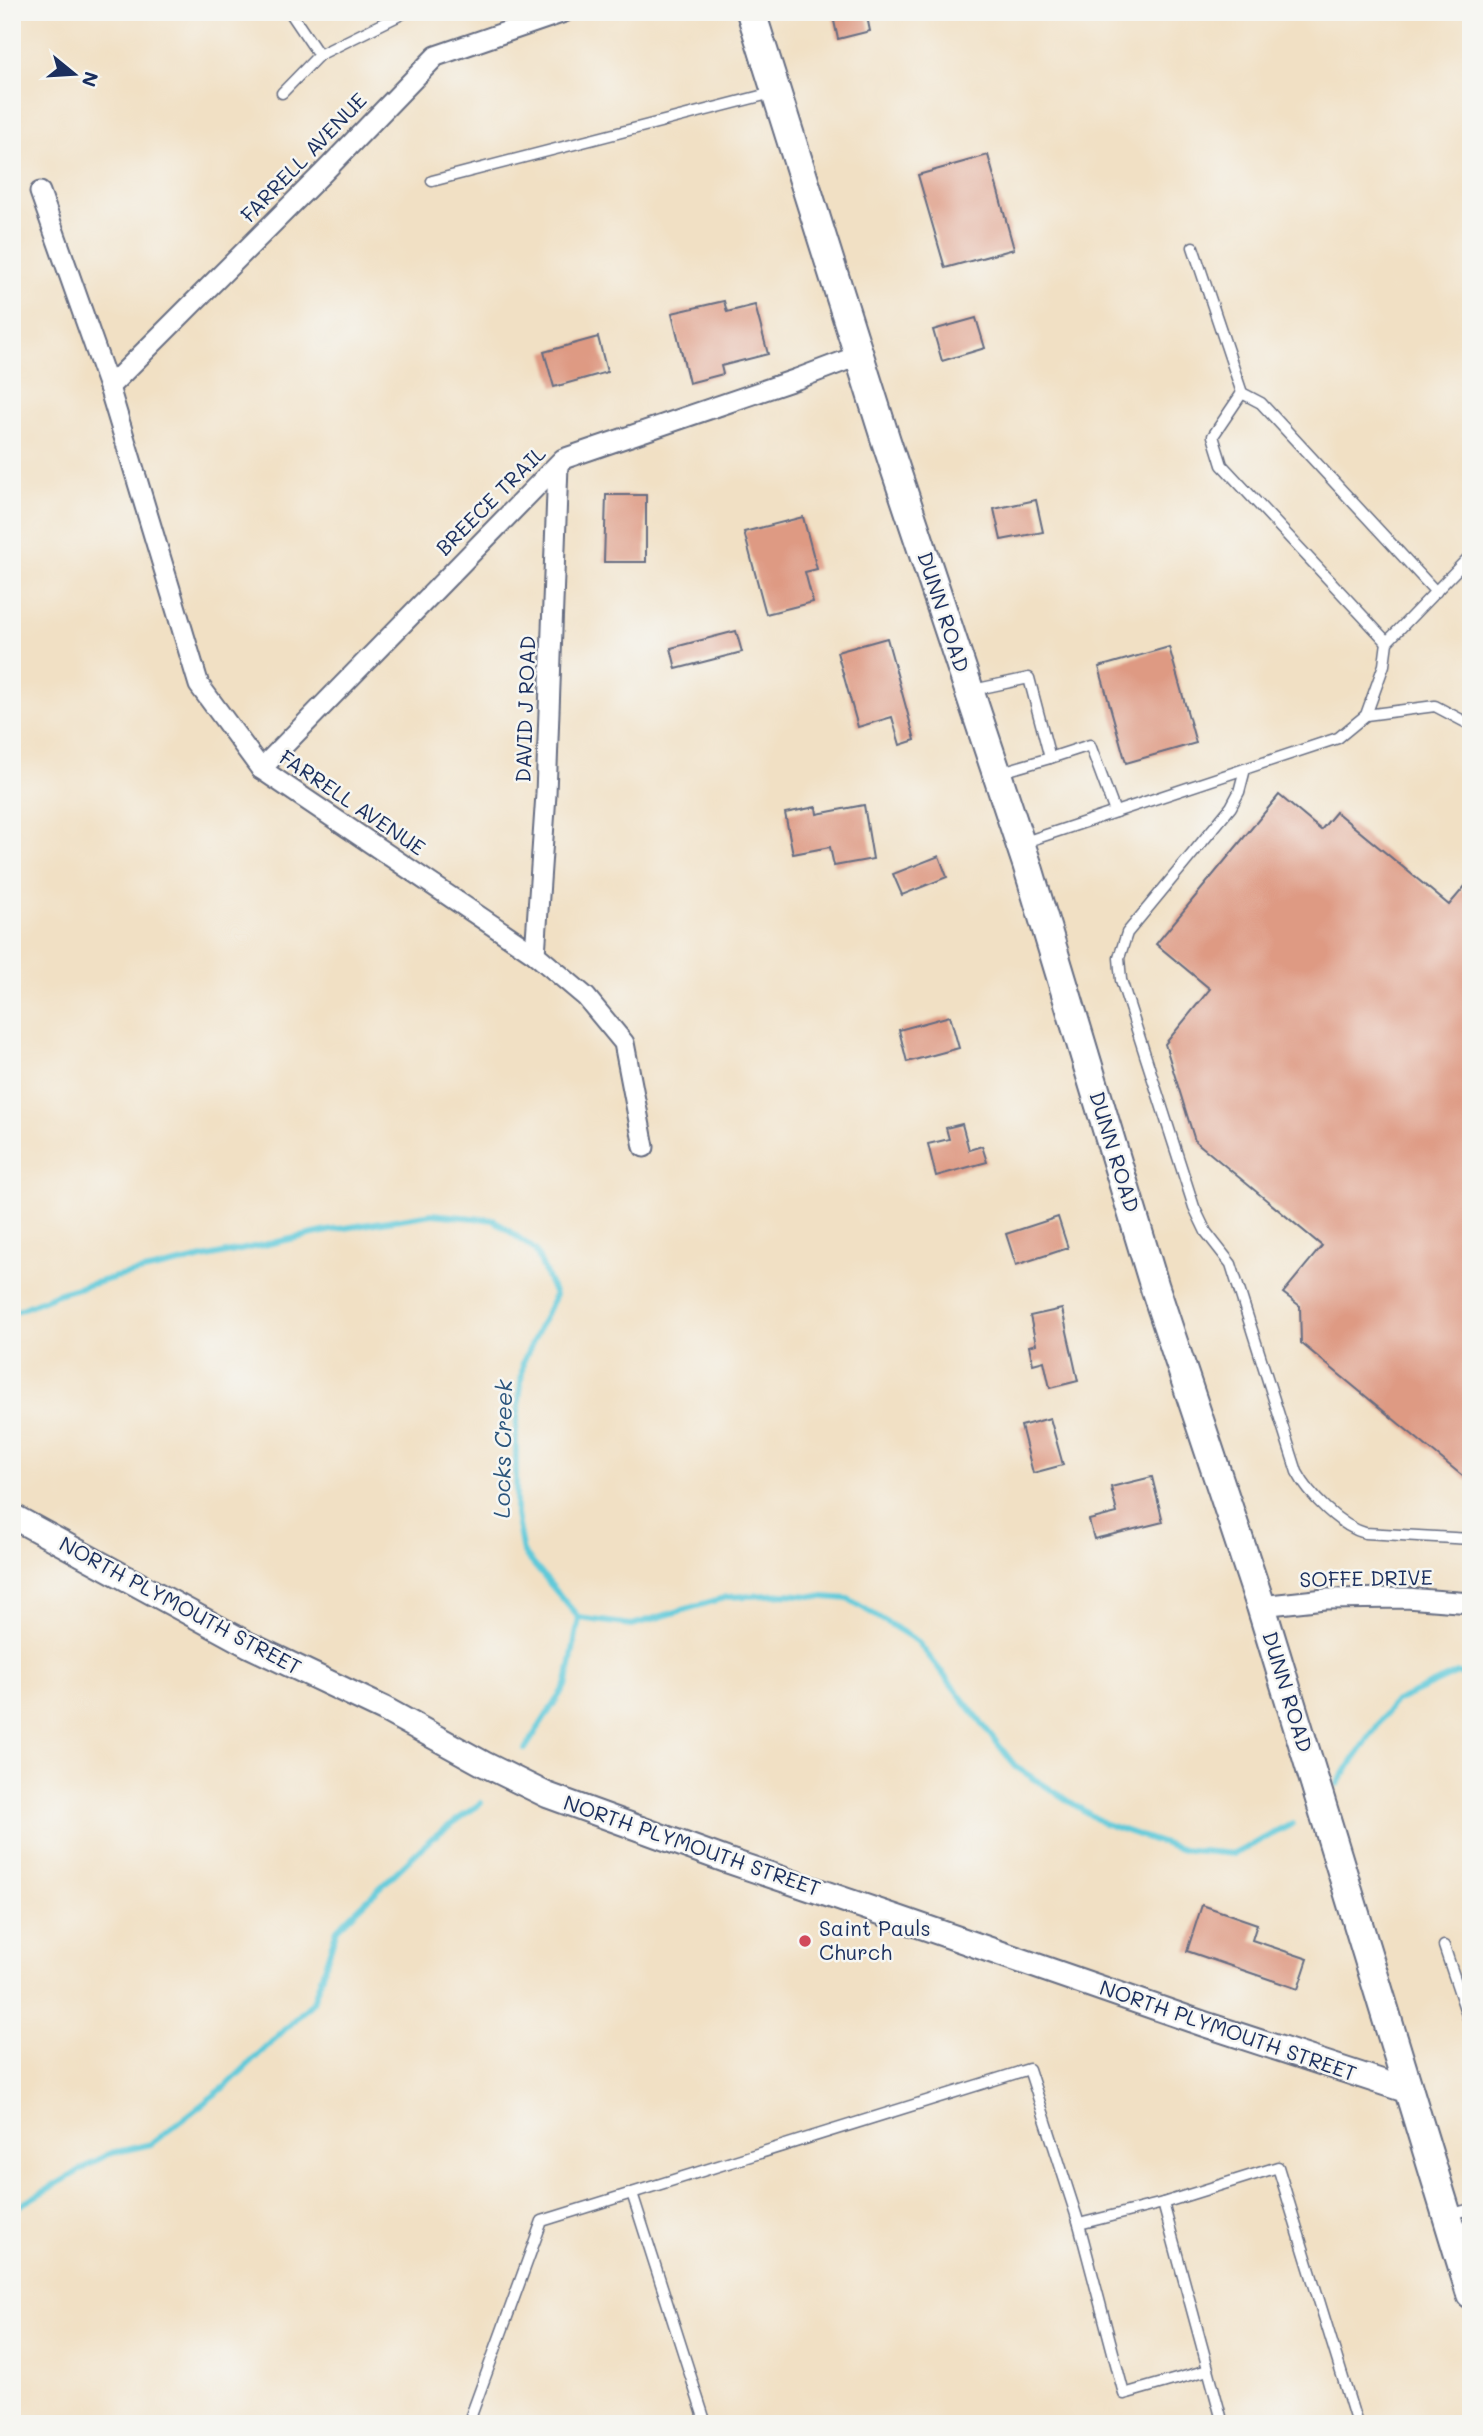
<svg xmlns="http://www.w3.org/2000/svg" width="1483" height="2436" font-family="Mali,sans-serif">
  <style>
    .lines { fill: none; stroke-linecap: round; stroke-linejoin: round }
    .stream { stroke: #5ec9d9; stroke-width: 6 }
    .building { fill: #de9a83 }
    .service-casing { stroke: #666d82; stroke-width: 13 }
    .minor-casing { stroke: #666d82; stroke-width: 23 }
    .tertiary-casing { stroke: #666d82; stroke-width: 28 }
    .secondary-casing { stroke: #666d82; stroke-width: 32 }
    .service { stroke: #fff; stroke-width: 10 }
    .minor { stroke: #fff; stroke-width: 19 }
    .tertiary { stroke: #fff; stroke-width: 24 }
    .secondary { stroke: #fff; stroke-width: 28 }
    .poi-dot { fill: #d1495b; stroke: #f6f6f2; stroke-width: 2.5 }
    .labels { text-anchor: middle; stroke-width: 5; stroke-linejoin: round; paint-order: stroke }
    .street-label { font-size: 21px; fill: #1b2f5e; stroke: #f6f6f2 }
    .poi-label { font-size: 21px; fill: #1b2f5e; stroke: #f6f6f2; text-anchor: start }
    .water-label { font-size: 23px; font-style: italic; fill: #2c567d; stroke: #f6f6f2 }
  </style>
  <rect width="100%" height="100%" fill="#f6f6f2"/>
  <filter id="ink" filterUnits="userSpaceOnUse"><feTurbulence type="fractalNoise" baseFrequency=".0143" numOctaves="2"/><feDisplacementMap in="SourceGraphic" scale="14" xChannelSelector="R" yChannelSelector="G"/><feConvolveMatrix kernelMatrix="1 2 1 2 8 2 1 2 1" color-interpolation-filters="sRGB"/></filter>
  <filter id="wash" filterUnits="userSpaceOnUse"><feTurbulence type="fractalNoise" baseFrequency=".00686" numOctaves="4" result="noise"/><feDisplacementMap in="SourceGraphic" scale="28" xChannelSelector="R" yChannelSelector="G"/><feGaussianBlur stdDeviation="1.57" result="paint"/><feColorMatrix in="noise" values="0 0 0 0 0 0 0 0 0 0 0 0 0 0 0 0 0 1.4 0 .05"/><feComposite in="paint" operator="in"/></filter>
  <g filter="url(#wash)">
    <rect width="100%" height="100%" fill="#f1e0c4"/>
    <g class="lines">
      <g class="stream">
        <polyline points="12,1313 60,1293 116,1277 332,1230 432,1214 494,1220 535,1250 555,1295 523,1362 516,1431 516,1515 523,1552 579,1618 632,1625 727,1597 787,1594 849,1599 917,1641 1016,1767 1103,1823 1179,1849 1234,1854 1292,1824"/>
        <polyline points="525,1749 567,1683 579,1618"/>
        <polyline points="1337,1784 1394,1702 1457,1673 1471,1674"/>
        <polyline points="12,2210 108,2154 151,2144 227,2085 313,2002 337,1929 432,1838 481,1803"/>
      </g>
    </g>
    <g id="blocks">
      <g class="building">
        <polygon points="832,12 866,12 870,31 838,39"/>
        <polygon points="988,155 1014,249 945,268 918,175"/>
        <polygon points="724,301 727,312 755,305 768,354 721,366 723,374 689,383 672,313"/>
        <polygon points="976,318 985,348 942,361 933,330"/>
        <polygon points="598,337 607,372 554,387 544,352"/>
        <polygon points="606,495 646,495 646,562 604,562"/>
        <polygon points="1036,500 1043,532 1001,540 994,509"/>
        <polygon points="803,517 817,569 805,572 813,602 766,614 744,532"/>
        <polygon points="736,631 742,652 676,669 671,648"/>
        <polygon points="887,638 915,740 900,745 892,717 858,727 837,652"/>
        <polygon points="1169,647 1196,743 1126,763 1099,667"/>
        <polygon points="1279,795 1321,830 1336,812 1449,905 1471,879 1471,1483 1301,1343 1300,1306 1283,1293 1322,1246 1195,1141 1165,1044 1210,989 1156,944"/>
        <polygon points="864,805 873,859 834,866 830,847 793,854 785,813 816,807 817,814"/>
        <polygon points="939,856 947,877 902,895 893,874"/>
        <polygon points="950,1016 959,1048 907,1062 899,1030"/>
        <polygon points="962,1124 969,1150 982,1146 987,1162 936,1176 928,1144 949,1139 946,1128"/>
        <polygon points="1058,1217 1068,1248 1016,1265 1006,1234"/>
        <polygon points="1062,1309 1078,1381 1050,1388 1044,1361 1033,1364 1029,1346 1036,1344 1030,1316"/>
        <polygon points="1050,1418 1063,1465 1033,1473 1021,1426"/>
        <polygon points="1152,1477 1163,1522 1094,1539 1089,1520 1117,1513 1111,1487"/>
        <polygon points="1202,1905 1257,1924 1252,1940 1308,1959 1298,1989 1187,1951"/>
      </g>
    </g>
  </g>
  <g filter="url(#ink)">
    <use href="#blocks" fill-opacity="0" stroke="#666d82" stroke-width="2"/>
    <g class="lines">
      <g class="service-casing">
        <g id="service">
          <polyline points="290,12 319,55"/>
          <polyline points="282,93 319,55 406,12"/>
          <polyline points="432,181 772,93"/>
          <polyline points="1193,247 1242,393 1261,403 1436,592"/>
          <polyline points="1242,393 1213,436 1222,465 1387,642"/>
          <polyline points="973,690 1029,678 1050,758 998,773"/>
          <polyline points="1366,715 1435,706 1471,725"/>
          <polyline points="1050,758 1090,745 1115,812"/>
          <path d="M 1245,769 L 1239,792 L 1231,807 L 1127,933 L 1119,958 L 1121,980 L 1194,1207 L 1206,1232 L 1231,1264 L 1297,1472 C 1309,1495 1340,1526 1365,1533 L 1471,1539"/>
          <polyline points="1022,843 1338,738 1366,715 1384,665 1387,642 1471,555"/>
          <polyline points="1444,1946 1471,2027"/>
          <polyline points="632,2193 706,2424"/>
          <polyline points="1448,2215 1471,2209"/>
          <polyline points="1079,2224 1163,2203"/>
          <polyline points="468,2424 542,2221 1029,2069 1079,2224 1124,2394 1208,2370"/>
          <polyline points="1223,2424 1163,2203 1278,2167 1357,2424"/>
        </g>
      </g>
      <g class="minor-casing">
        <g id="minor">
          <polyline points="40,192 109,387 199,685 261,769 535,954 586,997 624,1043 644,1147"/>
          <polyline points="109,387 323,173 436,56 564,12"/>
          <polyline points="261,769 563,459 797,379 860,355"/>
          <polyline points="535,954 546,794 558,465"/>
          <polyline points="1261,1606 1325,1599 1406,1598 1471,1603"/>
        </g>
      </g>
      <g class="tertiary-casing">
        <polyline id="tertiary" points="12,1516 249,1645 384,1709 484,1764 547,1795 726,1860 898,1918 1204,2024 1409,2091"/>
      </g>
      <g class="secondary-casing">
        <polyline id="secondary" points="751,12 886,441 1027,864 1155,1288 1261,1606 1471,2294"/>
      </g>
      <use href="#service" class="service"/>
      <use href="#minor" class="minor"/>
      <use href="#tertiary" class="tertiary"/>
      <use href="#secondary" class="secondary"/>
    </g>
  </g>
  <circle class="poi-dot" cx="805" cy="1941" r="7"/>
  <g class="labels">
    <g class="street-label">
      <text transform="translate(304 158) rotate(-46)" y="7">FARRELL AVENUE</text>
      <text transform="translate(491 501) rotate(-45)" y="7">BREECE TRAIL</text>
      <text transform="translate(943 612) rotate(72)" y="7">DUNN ROAD</text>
      <text transform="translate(526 709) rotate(-88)" y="7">DAVID J ROAD</text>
      <text transform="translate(352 803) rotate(34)" y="7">FARRELL AVENUE</text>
      <text transform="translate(1114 1152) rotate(73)" y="7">DUNN ROAD</text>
      <text transform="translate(1366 1579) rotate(-1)" y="7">SOFFE DRIVE</text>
      <text transform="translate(180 1606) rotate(28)" y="7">NORTH PLYMOUTH STREET</text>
      <text transform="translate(1287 1692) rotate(73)" y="7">DUNN ROAD</text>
      <text transform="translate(692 1846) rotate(19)" y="7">NORTH PLYMOUTH STREET</text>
      <text transform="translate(1228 2031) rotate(19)" y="7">NORTH PLYMOUTH STREET</text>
    </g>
    <g class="poi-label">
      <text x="819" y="1936">Saint Pauls<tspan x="819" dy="24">Church</tspan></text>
    </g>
    <g class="water-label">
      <text transform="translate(503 1449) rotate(-89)" y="8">Locks Creek</text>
    </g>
  </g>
  <rect width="1483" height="2436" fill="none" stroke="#f6f6f2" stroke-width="42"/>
  <g transform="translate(74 74) rotate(108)" stroke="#f6f6f2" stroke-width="5" paint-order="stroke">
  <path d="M0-5L12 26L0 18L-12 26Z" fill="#1b2f5e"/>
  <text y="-10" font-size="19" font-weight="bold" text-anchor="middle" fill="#1b2f5e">N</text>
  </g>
</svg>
